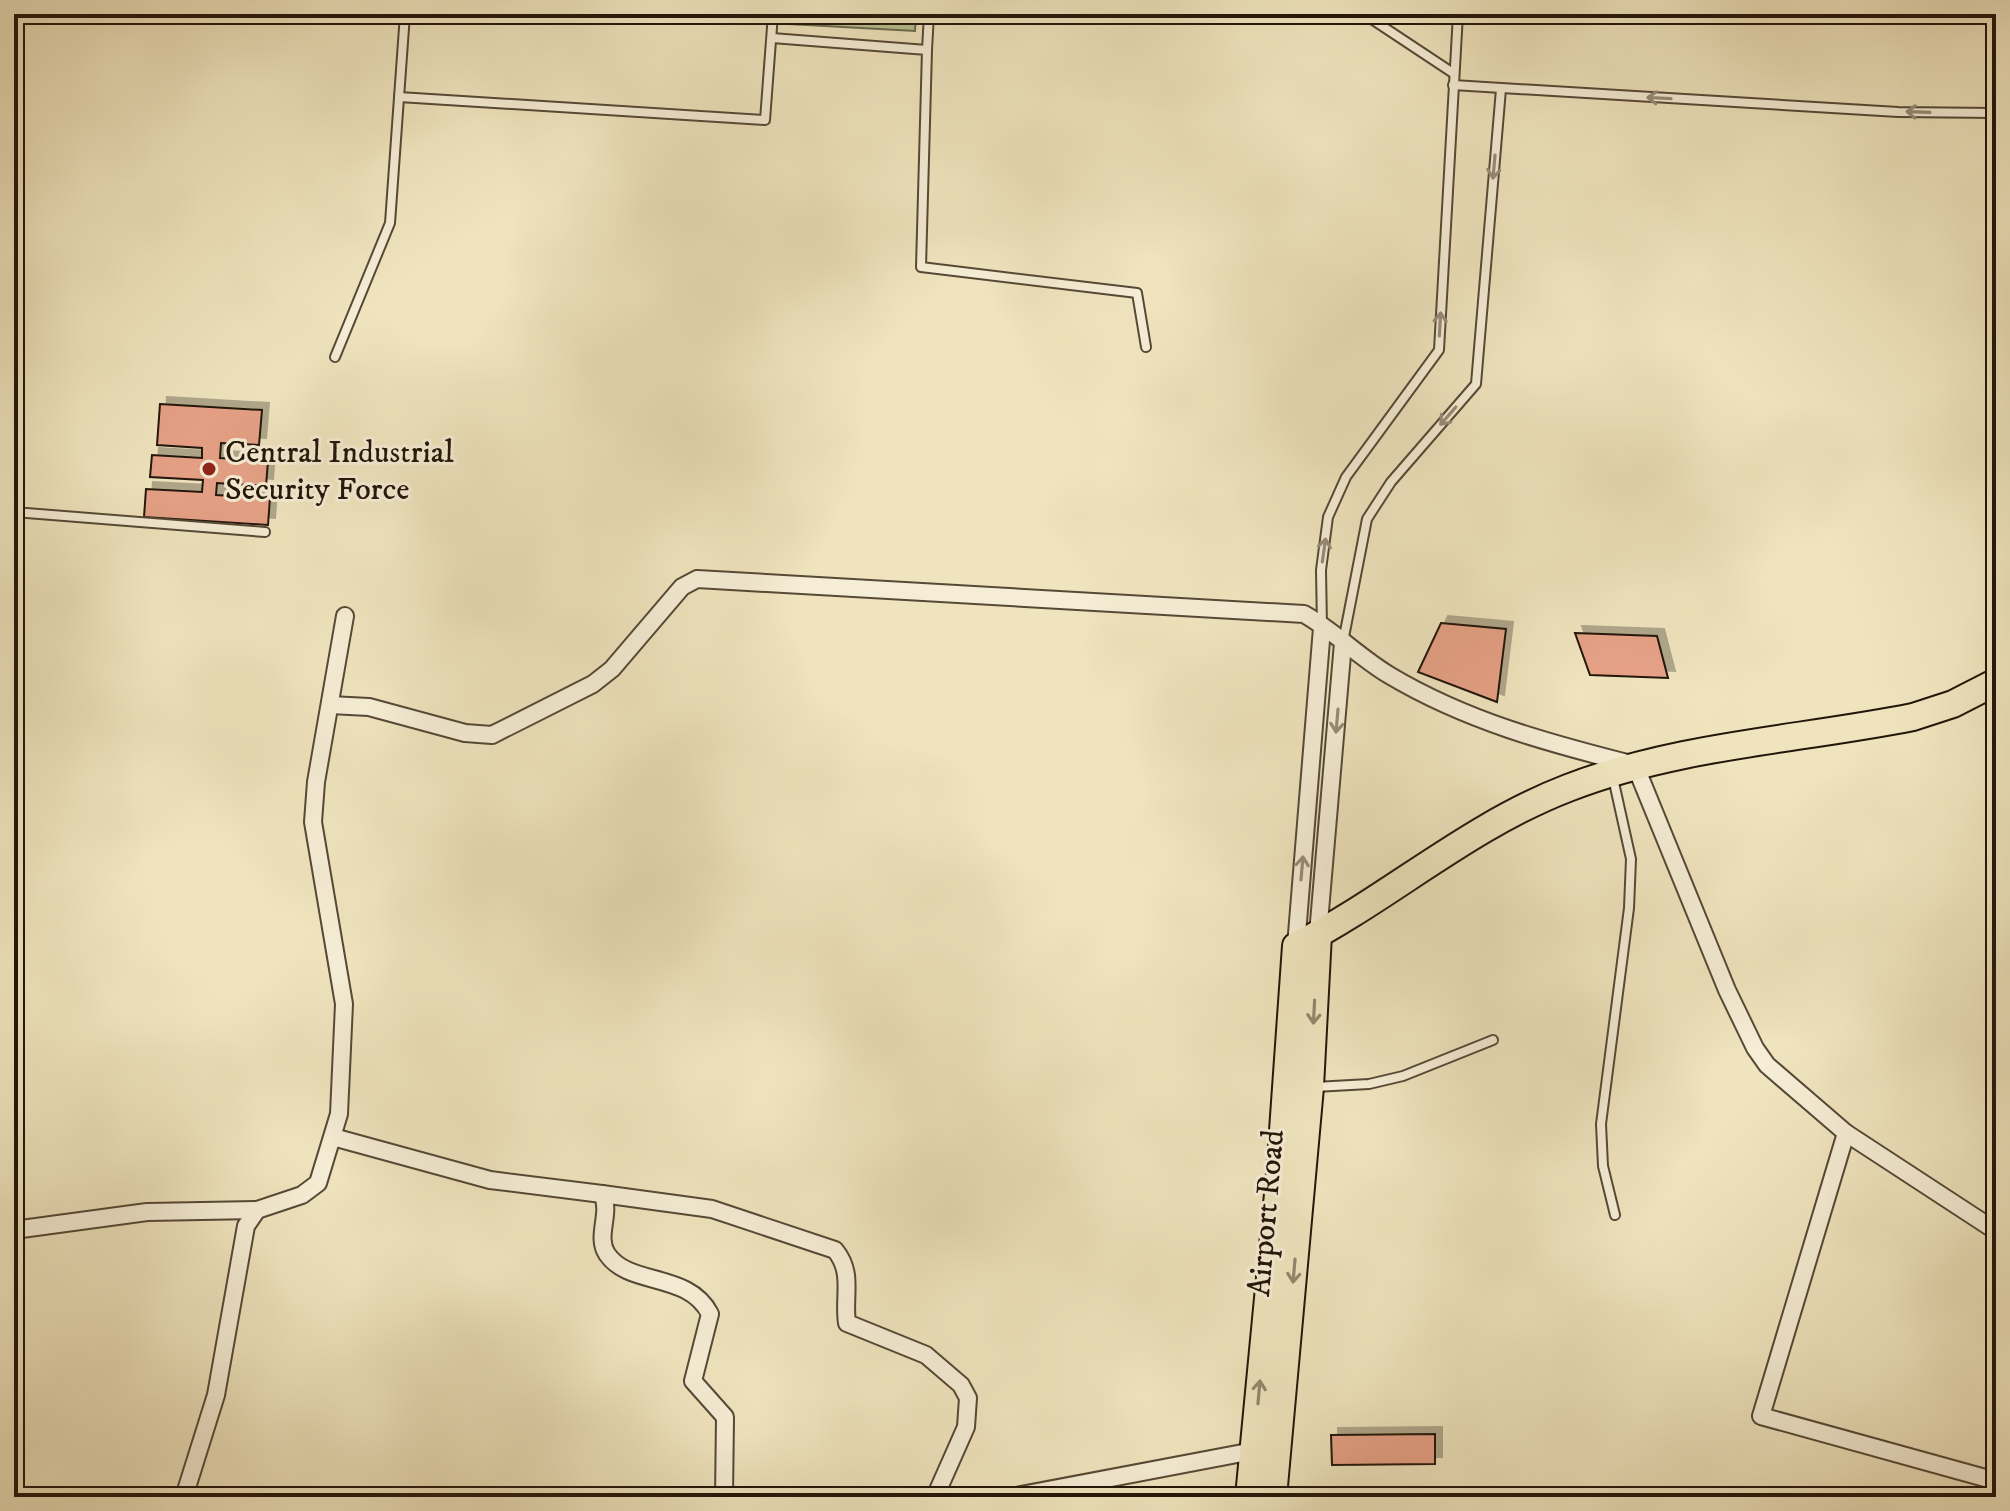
<svg xmlns="http://www.w3.org/2000/svg" width="2010" height="1511" font-family="'IM FELL DW Pica',serif">
  <style>
    .green { fill: #b5c595; stroke: #6c6d4f; stroke-width: 2 }
    .building { fill: #e6a186; stroke: #231509; stroke-width: 2; filter: url(#shadow) }
    .lines { fill: none; stroke-linecap: round; stroke-linejoin: round }
    .service-casing { stroke: #564936; stroke-width: 12 }
    .minor-casing { stroke: #564936; stroke-width: 20 }
    .primary-casing { stroke: #231509; stroke-width: 30 }
    .service { stroke: #f5edd5; stroke-width: 8 }
    .minor { stroke: #f5edd5; stroke-width: 16 }
    .primary { stroke: #efe4be; stroke-width: 26 }
    .oneway { stroke: #968c79 }
    .oneway2 { stroke: #93876d }
    .poi-dot { fill: #8f2418; stroke: #f5edd5; stroke-width: 3 }
    .labels { text-anchor: middle; stroke-width: 6; stroke-linejoin: round; paint-order: stroke }
    .poi-label { font-size: 32px; fill: #231509; stroke: #f5edd5; text-anchor: start }
    .street-label { font-size: 32px; fill: #231509; stroke: #f5edd5 }
  </style>
  <defs>
    <filter id="shadow"><feDropShadow dx="7" dy="-7" stdDeviation="0" flood-color="#0004"/></filter>
  </defs>
  <rect width="100%" height="100%" fill="#efe4be"/>
  <filter id="stains"><feTurbulence type="fractalNoise" baseFrequency=".0025" numOctaves="4"/><feColorMatrix values="0 0 0 0 .2 0 0 0 0 .09 0 0 0 0 .02 0 0 0 .5 -.17"/></filter>
  <radialGradient id="worn" r=".72"><stop offset=".6" stop-color="#630" stop-opacity="0"/><stop offset="1" stop-color="#630" stop-opacity=".3"/></radialGradient>
  <polygon class="green" points="790,14 916,14 915,31 789,24"/>
  <g class="building">
    <polygon points="160,404 262,410 259,445 221,443 220,458 268,461 266,486 217,483 216,495 270,498 268,525 144,517 146,489 202,492 203,480 150,477 152,455 202,458 202,448 157,445"/>
    <polygon points="1441,623 1506,629 1497,702 1418,672"/>
    <polygon points="1575,633 1657,636 1668,678 1590,675"/>
    <polygon points="1435,1434 1435,1464 1332,1465 1331,1435"/>
  </g>
  <g class="lines">
    <g class="service-casing">
      <g id="service">
        <polyline points="1364,14 1453,73"/>
        <polyline points="772,38 927,50 921,267 1137,293 1146,347"/>
        <polyline points="927,50 929,14"/>
        <polyline points="1453,85 1898,112 1996,113"/>
        <polyline points="399,97 765,120 773,14"/>
        <polyline points="335,357 390,223 405,14"/>
        <polyline points="14,512 265,532"/>
        <polyline points="1322,626 1321,570 1328,517 1346,477 1439,350 1458,14"/>
        <polyline points="1343,642 1367,519 1391,482 1476,384 1501,89"/>
        <polyline points="1613,778 1631,859 1629,908 1601,1124 1603,1166 1615,1215"/>
        <polyline points="1315,1087 1369,1084 1403,1076 1493,1040"/>
      </g>
    </g>
    <g class="minor-casing">
      <g id="minor">
        <path d="M 330,705 L 369,707 L 465,733 L 492,735 L 593,684 L 612,669 L 682,587 L 697,579 L 1304,614 C 1334,631 1359,657 1389,675 C 1466,721 1548,743 1635,765 L 1727,990 L 1755,1048 L 1767,1065 L 1846,1133 L 1996,1231"/>
        <polyline points="1318,934 1343,643"/>
        <polyline points="1296,946 1322,628"/>
        <polyline points="1846,1133 1761,1416 1996,1481"/>
        <path d="M 333,1137 L 490,1180 L 602,1194 C 612,1213 595,1236 607,1254 C 629,1287 688,1271 710,1314 L 693,1381 L 725,1417 L 724,1497"/>
        <path d="M 602,1194 L 712,1209 L 835,1250 C 854,1273 843,1296 847,1323 L 926,1355 L 961,1385 L 968,1398 L 966,1427 L 935,1497"/>
        <polyline points="14,1230 147,1212 257,1210"/>
        <polyline points="184,1497 216,1395 246,1226 257,1210 302,1195 318,1183 339,1114 344,1004 313,822 316,782 345,616"/>
        <polyline points="1011,1497 1253,1451"/>
      </g>
    </g>
    <g class="primary-casing">
      <g id="primary">
        <path d="M 1249,1497 L 1280,1173 L 1296,946 C 1389,898 1469,826 1568,788 C 1678,745 1798,740 1913,717 L 1953,704 L 1996,682"/>
        <polyline points="1273,1497 1310,1087 1318,934"/>
      </g>
    </g>
    <use href="#service" class="service"/>
    <use href="#minor" class="minor"/>
    <use href="#primary" class="primary"/>
  </g>
  <defs><path id="oneway-shaft" d="M-6 0H5M1.5-3L5.5 0L1.5 3" fill="none" stroke-width="1.6" stroke-linecap="round" stroke-linejoin="round" transform="scale(2)"/></defs>
  <g class="oneway">
    <use href="#oneway-shaft" transform="translate(1659 98) rotate(-177)"/>
    <use href="#oneway-shaft" transform="translate(1918 112) rotate(-178)"/>
    <use href="#oneway-shaft" transform="translate(1494 167) rotate(95)"/>
    <use href="#oneway-shaft" transform="translate(1440 324) rotate(-87)"/>
    <use href="#oneway-shaft" transform="translate(1448 416) rotate(131)"/>
    <use href="#oneway-shaft" transform="translate(1324 550) rotate(-82)"/>
    <use href="#oneway-shaft" transform="translate(1337 721) rotate(95)"/>
    <use href="#oneway-shaft" transform="translate(1302 868) rotate(-85)"/>
  </g>
  <g class="oneway2">
    <use href="#oneway-shaft" transform="translate(1314 1012) rotate(93)"/>
    <use href="#oneway-shaft" transform="translate(1294 1271) rotate(95)"/>
    <use href="#oneway-shaft" transform="translate(1259 1392) rotate(-85)"/>
  </g>
  <circle class="poi-dot" cx="209" cy="469" r="8"/>
  <g class="labels">
    <g class="poi-label">
      <text x="225" y="462">Central Industrial<tspan x="225" dy="37">Security Force</tspan></text>
    </g>
    <g class="street-label">
      <text transform="translate(1265 1213) rotate(-85)" y="11">Airport Road</text>
    </g>
  </g>
  <rect width="2010" height="1511" fill="none" stroke="#efe4be" stroke-width="48"/>
  <rect x="16" y="16" width="1978" height="1479" fill="none" stroke="#231509" stroke-width="4"/>
  <rect x="24" y="24" width="1962" height="1463" fill="none" stroke="#231509" stroke-width="2"/>
  <rect width="100%" height="100%" filter="url(#stains)"/>
  <rect width="100%" height="100%" fill="url(#worn)"/>
</svg>
